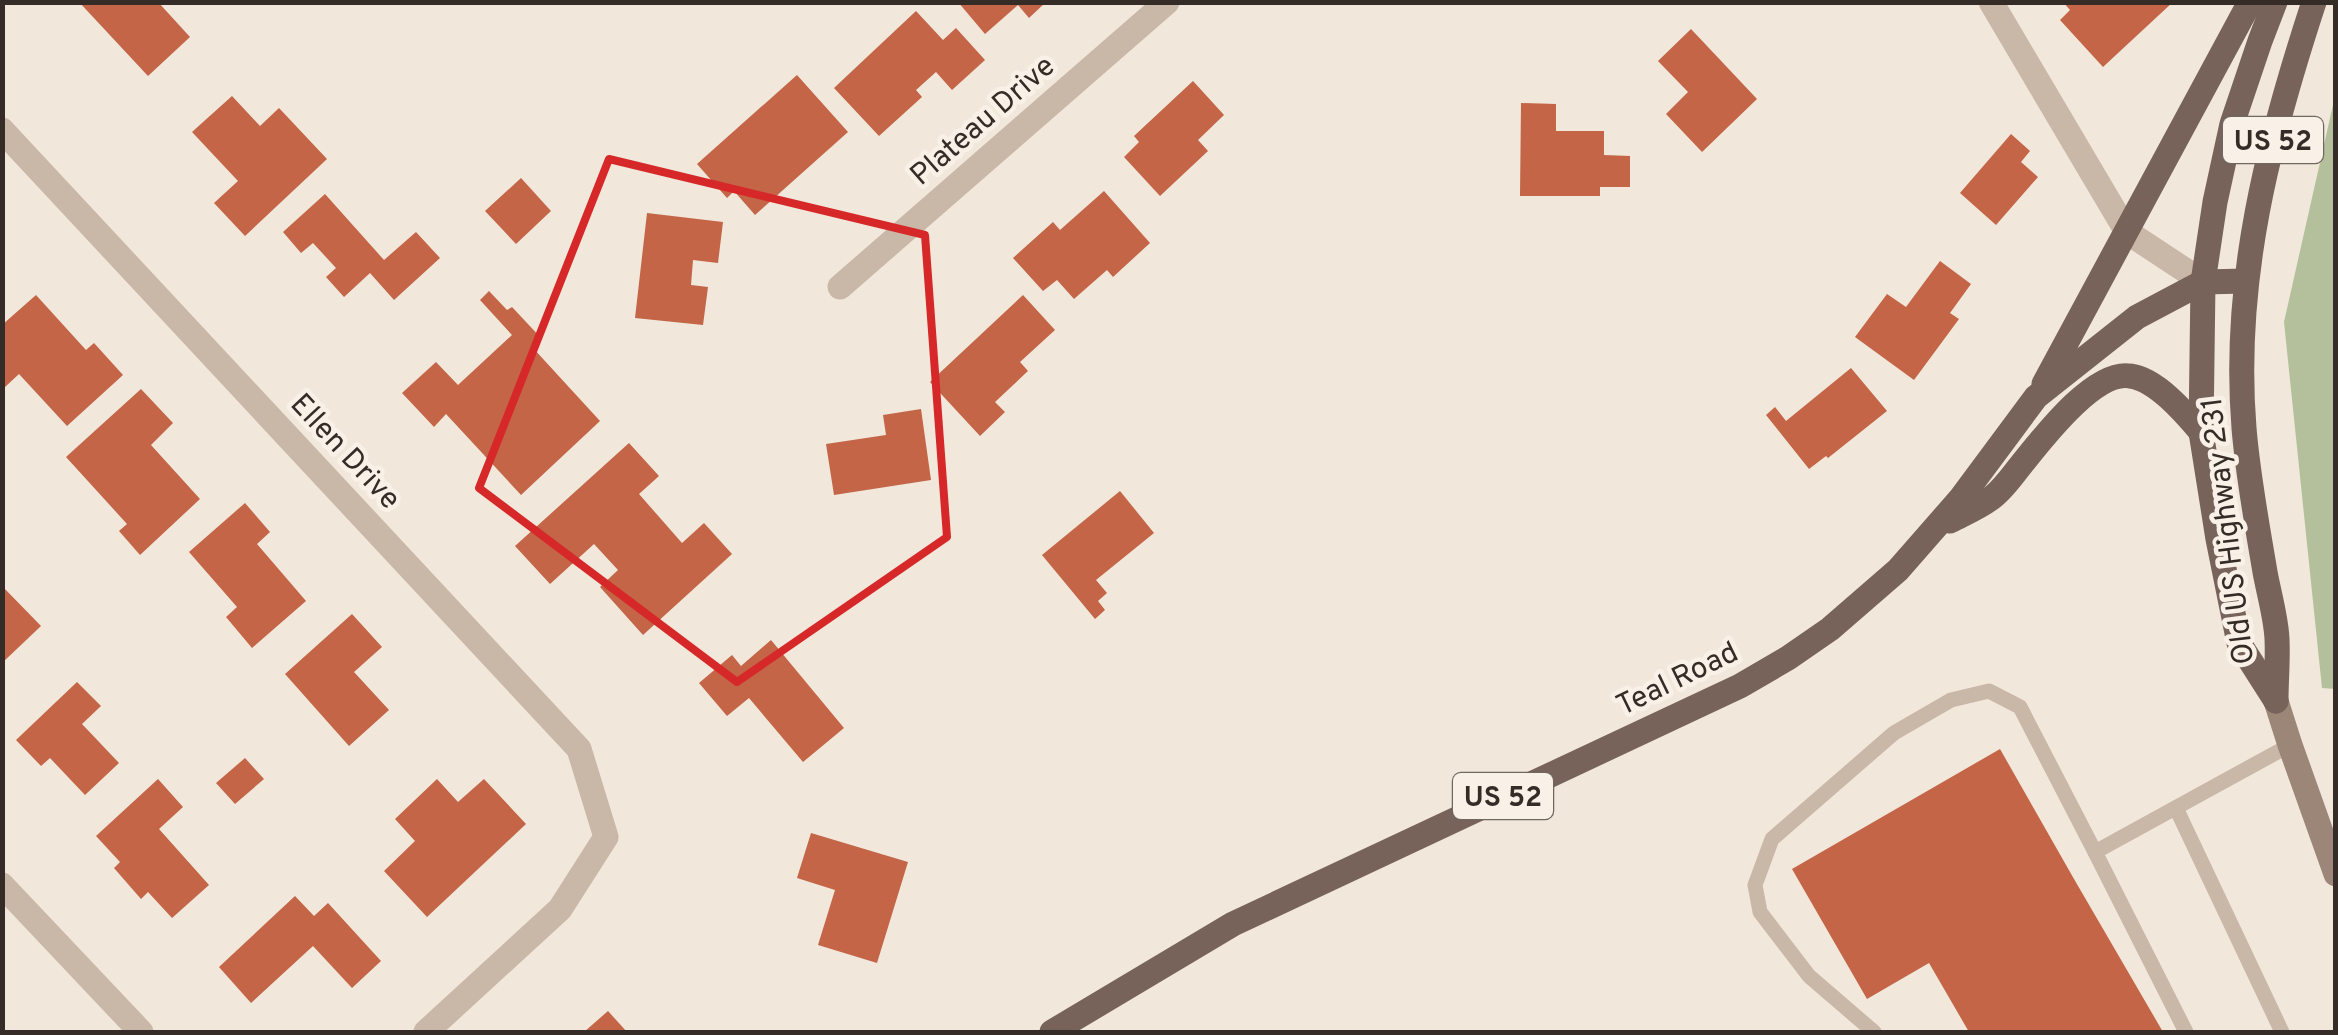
<svg xmlns="http://www.w3.org/2000/svg" width="2338" height="1035" font-family="Overpass,sans-serif">
  <style>
    .green { fill: #b3c09b }
    .building { fill: #c36546 }
    .lines { fill: none; stroke-linecap: round; stroke-linejoin: round }
    .service { stroke: #c9b7a7; stroke-width: 15 }
    .minor { stroke: #c9b7a7; stroke-width: 25 }
    .secondary { stroke: #9c8678; stroke-width: 25 }
    .primary { stroke: #776359; stroke-width: 25 }
    .marked { fill: none; stroke: #d62828; stroke-width: 8; stroke-linejoin: round }
    .labels { text-anchor: middle; stroke-width: 9; stroke-linejoin: round; paint-order: stroke }
    .shield { fill: #f9f1e7; stroke: #706761; stroke-width: 2.5 }
    .shield-label { font-size: 28px; font-weight: bold; fill: #352c27 }
    .street-label { font-size: 30px; fill: #352c27; stroke: #f9f1e7 }
  </style>
  <rect width="100%" height="100%" fill="#f1e7db"/>
  <polygon class="green" points="2335,96 2335,689 2322,688 2284,322"/>
  <g class="building">
    <polygon points="79,2 158,2 190,37 148,76"/>
    <polygon points="958,2 1046,2 1029,18 1018,5 985,34"/>
    <polygon points="2063,2 2173,2 2103,67 2060,20 2070,10"/>
    <polygon points="916,11 943,40 956,28 985,60 952,90 936,72 916,90 922,97 879,136 834,88"/>
    <polygon points="1691,29 1757,99 1702,152 1666,114 1688,92 1658,61"/>
    <polygon points="797,75 848,132 755,215 734,191 727,198 697,164"/>
    <polygon points="1193,81 1224,115 1198,140 1208,151 1160,196 1124,157 1139,142 1134,136"/>
    <polygon points="232,96 260,126 279,108 327,159 245,236 214,203 238,181 192,132"/>
    <polygon points="1521,103 1556,104 1556,131 1604,131 1604,155 1630,156 1630,187 1600,187 1600,196 1520,196"/>
    <polygon points="2011,134 2030,151 2021,162 2038,177 1996,225 1960,193"/>
    <polygon points="521,178 551,211 516,244 485,211"/>
    <polygon points="1104,191 1150,243 1113,277 1107,270 1074,299 1057,280 1043,291 1013,258 1053,222 1060,230"/>
    <polygon points="325,194 384,260 416,232 440,258 394,300 370,273 344,297 326,277 336,268 313,243 301,253 283,232"/>
    <polygon points="647,213 723,222 718,263 693,260 691,285 708,287 703,325 635,318"/>
    <polygon points="1940,261 1971,284 1950,313 1959,319 1914,380 1855,337 1887,294 1906,307"/>
    <polygon points="489,291 507,310 512,307 542,339 533,348 600,421 521,495 446,414 434,427 402,393 436,362 458,385 512,335 480,300"/>
    <polygon points="36,295 86,350 94,343 123,375 67,426 19,374 5,387 2,383 2,325"/>
    <polygon points="1023,295 1055,330 1020,362 1028,371 995,402 1005,412 980,436 930,382"/>
    <polygon points="1851,368 1887,411 1828,458 1826,456 1809,469 1766,415 1775,407 1786,421"/>
    <polygon points="141,389 173,423 151,445 200,499 140,555 119,531 127,524 66,457"/>
    <polygon points="921,409 931,480 834,495 826,444 886,435 883,415"/>
    <polygon points="629,443 659,476 639,494 682,543 704,523 732,554 643,635 600,587 618,570 594,544 550,584 515,546"/>
    <polygon points="1120,491 1154,533 1096,580 1107,593 1098,601 1105,610 1095,619 1042,555"/>
    <polygon points="245,503 270,532 257,544 306,601 252,648 226,617 237,607 189,552"/>
    <polygon points="2,586 41,626 2,663"/>
    <polygon points="352,614 382,647 354,672 389,710 349,746 285,674"/>
    <polygon points="771,640 844,728 803,762 749,698 727,716 699,683 732,655 741,666"/>
    <polygon points="77,682 101,706 82,724 119,763 85,795 50,758 41,766 16,740"/>
    <polygon points="2000,749 2074,879 2163,1032 1969,1032 1929,963 1867,999 1792,869"/>
    <polygon points="245,758 264,779 235,804 216,783"/>
    <polygon points="158,779 183,807 159,829 209,885 172,918 148,892 141,899 114,868 120,862 96,836"/>
    <polygon points="437,779 458,802 484,779 526,824 427,917 384,871 415,841 395,819"/>
    <polygon points="811,833 908,862 877,963 818,945 835,890 797,878"/>
    <polygon points="295,896 314,916 328,903 381,961 352,988 313,946 251,1003 219,967"/>
    <polygon points="608,1011 627,1032 584,1032"/>
  </g>
  <g class="lines">
    <g class="service">
      <polyline points="2176,808 2282,1032"/>
      <polyline points="1874,1032 1809,976 1760,912 1755,885 1772,839 1894,733 1951,700 1989,691 2020,707 2095,852"/>
      <polyline points="2186,1032 2095,852 2290,745"/>
    </g>
    <g class="minor">
      <polyline points="1991,2 2127,232 2203,282"/>
      <polyline points="2,130 579,749 606,837 560,909 426,1032"/>
      <polyline points="840,287 1167,2"/>
      <polyline points="2,885 141,1032"/>
    </g>
    <polyline class="secondary" points="2276,701 2290,745 2336,874"/>
    <g class="primary">
      <polyline points="2275,2 2260,41 2232,124 2215,202 2203,282 2201,432 2218,539 2239,643 2276,701"/>
      <polyline points="2044,384 2250,2"/>
      <path d="M 1950,521 C 1963,514 1978,508 1990,499 C 2002,491 2012,476 2021,465 C 2042,439 2094,370 2130,376 C 2156,379 2185,413 2201,432"/>
      <path d="M 2276,701 C 2276,680 2278,660 2277,639 C 2276,617 2269,594 2265,572 C 2257,524 2248,477 2244,428 C 2232,280 2268,142 2314,2"/>
      <polyline points="1052,1032 1233,924 1740,686 1788,658 1830,629 1898,570 1961,498 2036,397 2137,317 2203,282 2246,281"/>
    </g>
  </g>
  <path class="marked" d="M 609,159 L 925,235 L 947,537 L 737,682 L 479,488 Z"/>
  <g class="labels">
    <g class="shield">
      <rect x="2223" y="117" width="100" height="46" rx="8"/>
      <rect x="1453" y="773" width="100" height="46" rx="8"/>
    </g>
    <g class="shield-label">
      <text x="2273" y="150">US 52</text>
      <text x="1503" y="806">US 52</text>
    </g>
    <g class="street-label">
      <text transform="translate(982 120) rotate(-41)" y="10">Plateau Drive</text>
      <text transform="translate(346 451) rotate(47)" y="10">Ellen Drive</text>
      <text transform="translate(2227 531) rotate(-97)" y="10">Old US Highway 231</text>
      <text transform="translate(1677 678) rotate(-26)" y="10">Teal Road</text>
    </g>
  </g>
  <rect width="2338" height="1035" fill="none" stroke="#352c27" stroke-width="10"/>
</svg>
